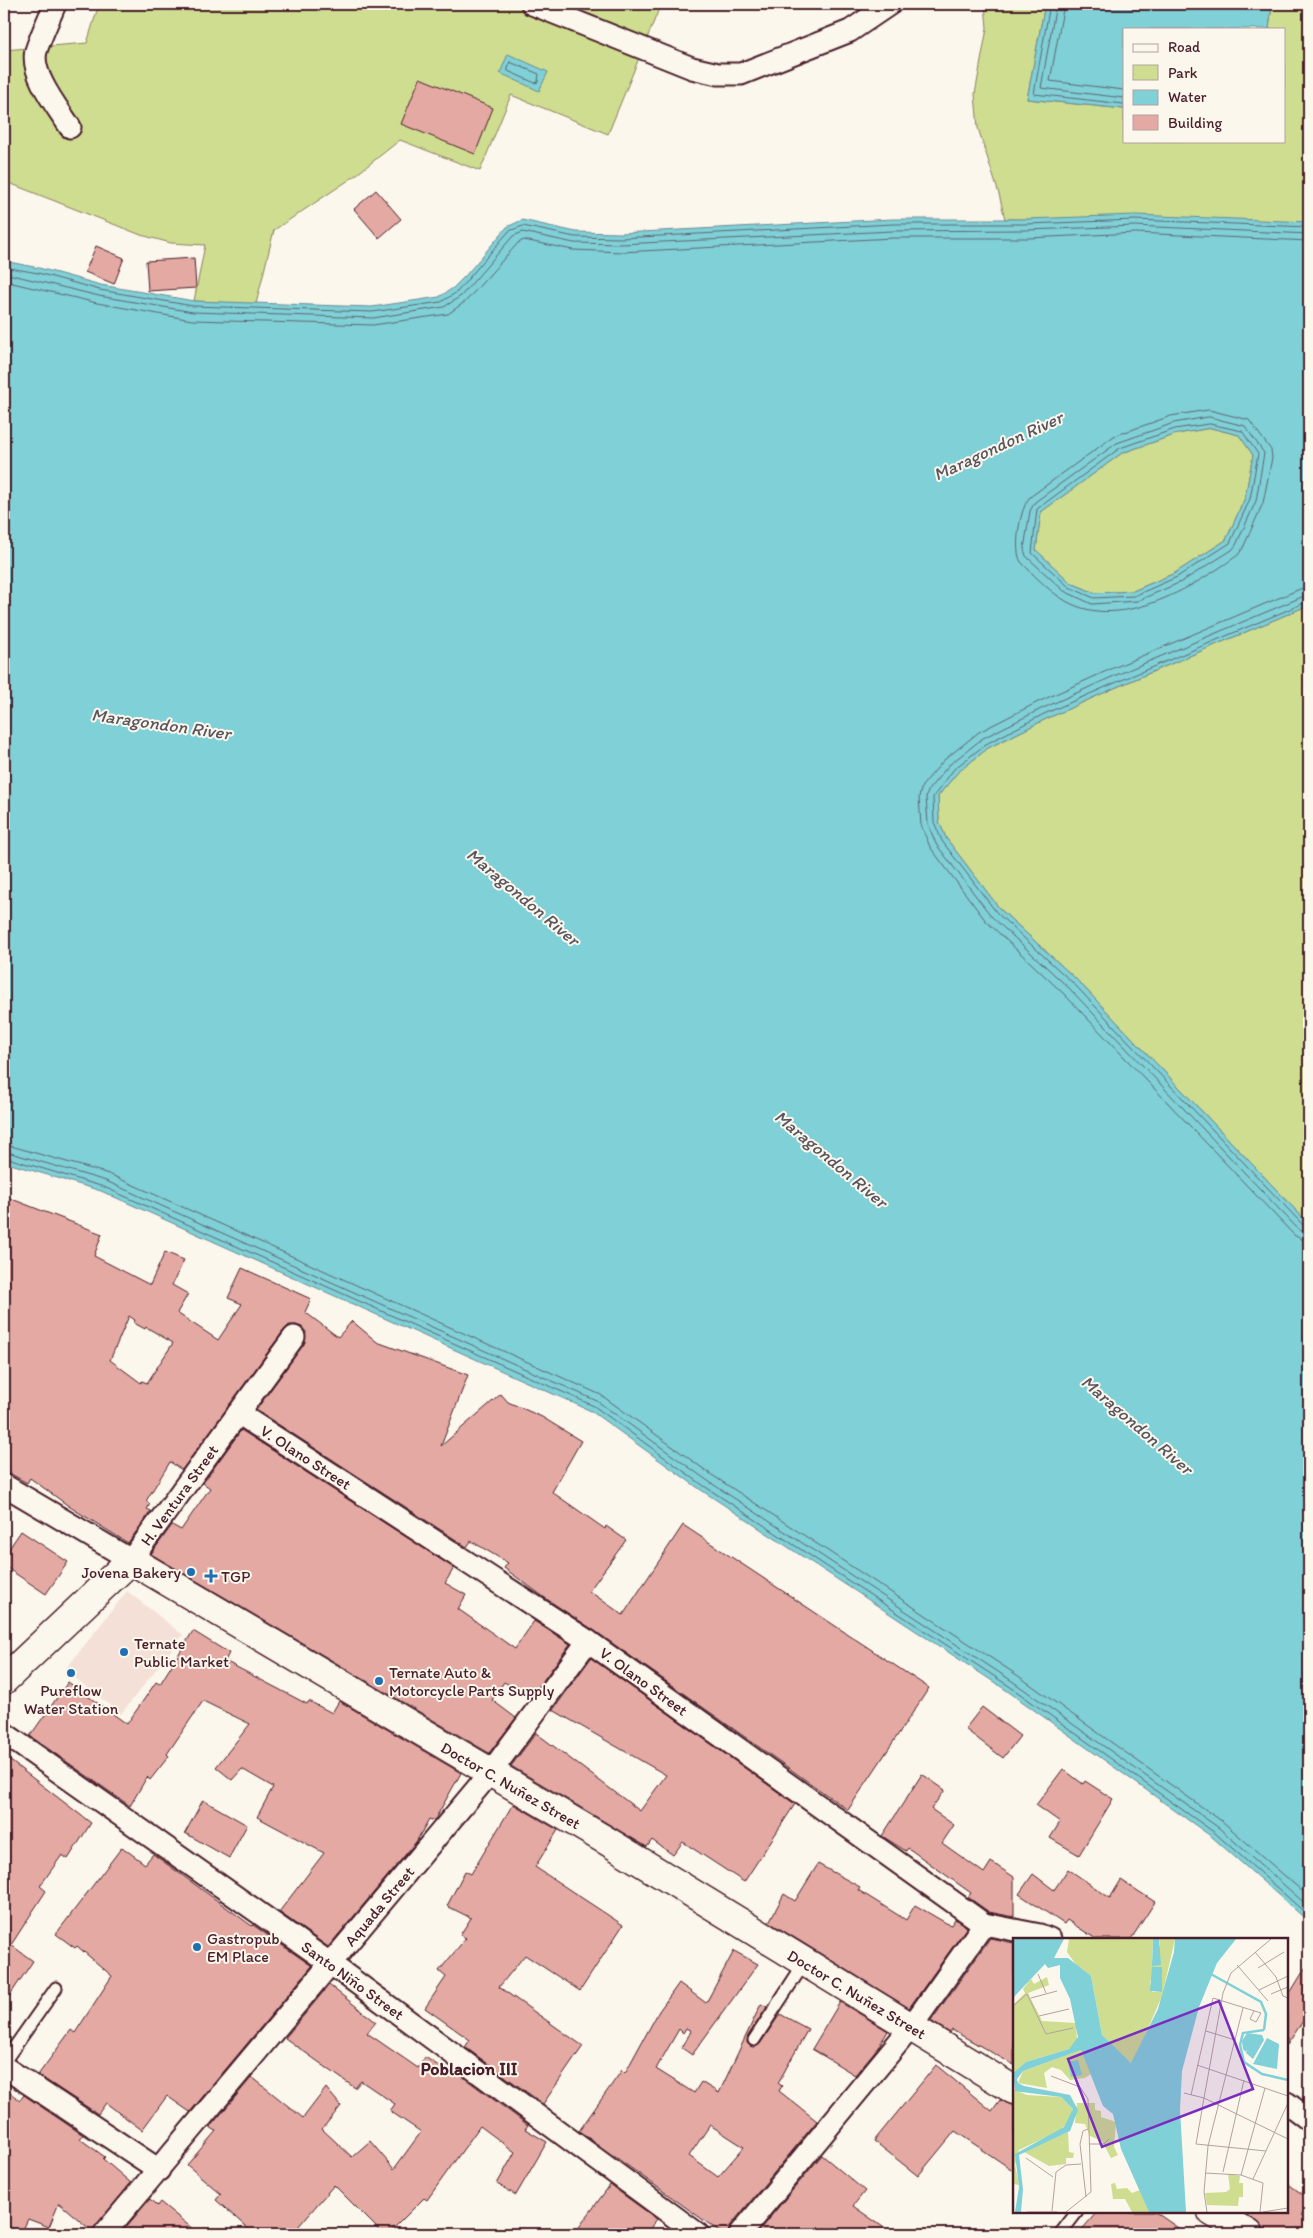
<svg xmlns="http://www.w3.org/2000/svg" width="1313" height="2238" font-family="Itim,sans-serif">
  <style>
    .built { fill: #f4e0d6 }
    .green { fill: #cedd90; stroke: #8c7e5e }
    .water { fill: #7fd0d7; stroke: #6a8992; fill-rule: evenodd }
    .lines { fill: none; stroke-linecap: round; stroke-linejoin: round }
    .shore { stroke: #5f6670; stroke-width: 1 }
    .building { fill: #e3a9a2; stroke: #4a1f2b; fill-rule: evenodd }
    .service-casing { stroke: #4a1f2b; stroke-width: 15 }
    .minor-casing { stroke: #4a1f2b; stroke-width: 25 }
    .secondary-casing { stroke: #4a1f2b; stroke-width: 31 }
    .service { stroke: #fbf7ec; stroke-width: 11 }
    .minor { stroke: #fbf7ec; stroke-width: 21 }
    .secondary { stroke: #fbf7ec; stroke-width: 28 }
    .poi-dot { fill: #1f6fb2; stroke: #fbf7ec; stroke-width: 2 }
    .labels { text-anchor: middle; stroke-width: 4; stroke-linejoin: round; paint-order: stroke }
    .street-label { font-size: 16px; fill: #4a1f2b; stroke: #fbf7ec }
    .poi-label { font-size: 16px; fill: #4a1f2b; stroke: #fbf7ec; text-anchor: start }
    .water-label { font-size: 18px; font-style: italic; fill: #5a545f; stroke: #fbf7ec }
    .neighbourhood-label { font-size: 18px; font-weight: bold; fill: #4a1f2b; stroke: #fbf7ec }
    .inset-river { fill: none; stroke: #7fd0d7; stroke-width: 2.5 }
    .inset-road { fill: none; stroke: #b4a19f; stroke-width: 1 }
    .view { fill: #7b2cbf; fill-opacity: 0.15; stroke: #7b2cbf; stroke-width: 2.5 }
    .inset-edge { fill: none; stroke: #4a1f2b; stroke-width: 2.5 }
  </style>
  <rect width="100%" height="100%" fill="#fbf7ec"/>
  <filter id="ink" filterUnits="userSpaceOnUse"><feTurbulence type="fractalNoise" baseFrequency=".02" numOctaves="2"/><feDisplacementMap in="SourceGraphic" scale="10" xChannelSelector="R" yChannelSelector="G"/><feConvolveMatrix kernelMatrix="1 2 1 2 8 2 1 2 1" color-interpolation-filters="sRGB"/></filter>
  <g filter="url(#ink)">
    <polygon class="built" points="127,1591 183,1635 121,1714 65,1670"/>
    <g class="green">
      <polygon points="99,4 661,4 608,134 511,95 480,171 400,140 352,178 274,230 256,304 194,301 205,245 171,243 141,235 4,181 4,50 87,43"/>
      <polygon points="985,4 1045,4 1027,99 1124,109 1124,141 1284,141 1284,29 1269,29 1272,4 1309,4 1309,222 1005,219 999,194 978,128 975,94 987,28"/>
      <polygon points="1211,428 1239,435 1253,455 1245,498 1226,540 1175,573 1133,591 1095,593 1071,583 1036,550 1041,512 1122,453 1177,434"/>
      <polygon points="1309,605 1309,1224 1077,980 1000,909 946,838 939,821 938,796 957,773 988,748 1046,719 1119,686"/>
    </g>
    <g class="water">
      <polygon points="1045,4 1272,4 1269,29 1124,29 1124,109 1027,99"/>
      <polygon points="508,54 548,72 539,91 500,73"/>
      <path d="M 1135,215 L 1309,222 L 1309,605 L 1119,686 L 1046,719 L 988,748 L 957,773 L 938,796 L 939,821 L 946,838 L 1000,909 L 1077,980 L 1309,1224 L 1309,1922 L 1212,1837 L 1006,1690 L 701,1490 L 591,1411 L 101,1191 L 4,1162 L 4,261 L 39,268 L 101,285 L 194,301 L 372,307 L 439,297 L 453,288 L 466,275 L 507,227 L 522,220 L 576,232 L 621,233 L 893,219 L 1027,219 ZM 1211,428 L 1239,435 L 1253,455 L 1245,498 L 1226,540 L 1175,573 L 1133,591 L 1095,593 L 1071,583 L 1036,550 L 1041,512 L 1122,453 L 1177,434 Z"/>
    </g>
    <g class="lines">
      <g class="shore">
        <polyline points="1050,4 1034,94 1124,104"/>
        <polyline points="1056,4 1041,88 1124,98"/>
        <polyline points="1064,4 1050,81 1124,90"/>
        <polygon points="510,62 539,74 538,82 535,83 508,71"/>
        <polyline points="4,267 38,273 100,290 193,306 372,312 441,302 457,292 509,231 523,226 575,237 621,238 893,224 1027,224 1135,220 1309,227"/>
        <polyline points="4,273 99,296 193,312 373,318 444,307 461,296 513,236 523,232 574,243 621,244 893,231 1027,230 1135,226 1309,234"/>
        <polyline points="4,281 97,303 192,320 373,325 448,314 466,301 518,243 524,240 573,250 622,252 893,238 1028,238 1135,233 1309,241"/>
        <path d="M 1209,410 L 1249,420 L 1271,450 L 1272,458 L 1263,503 L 1243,548 L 1238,555 C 1192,588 1116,635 1061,598 C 1047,589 1033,574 1021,562 C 1013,550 1020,507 1030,497 L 1114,436 L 1171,416 Z"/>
        <polygon points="1209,417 1245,426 1264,453 1256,501 1236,545 1232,550 1181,582 1137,601 1092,604 1064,591 1026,556 1024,549 1030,511 1035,502 1117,443 1174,423"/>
        <polygon points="1210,424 1242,431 1258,454 1250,499 1230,543 1177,577 1134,596 1094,598 1069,587 1032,553 1037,509 1120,448 1175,429"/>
        <polyline points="1309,587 1300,589 1111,669 1038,702 979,732 944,760 922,786 919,797 921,825 930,847 986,921 1064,994 1294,1235 1301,1239 1309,1241"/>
        <polyline points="1309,594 1114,676 1041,709 983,738 949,765 929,789 926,797 928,824 936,844 992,917 1069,988 1299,1230 1309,1233"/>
        <polyline points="1309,601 1117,682 1044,714 986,744 954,769 933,797 934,822 942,841 997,913 1074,984 1303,1225 1309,1227"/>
        <polyline points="4,1144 109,1174 601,1395 712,1475 1017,1675 1223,1822 1309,1897"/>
        <polyline points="4,1151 106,1181 597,1401 708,1481 1012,1681 1219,1828 1309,1907"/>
        <polyline points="4,1157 104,1187 594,1406 704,1486 1009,1686 1215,1833 1309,1916"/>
      </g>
    </g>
    <g class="building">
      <polygon points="420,78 493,108 475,154 401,124"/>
      <polygon points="376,190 401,219 379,238 354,209"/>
      <polygon points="96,246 124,258 114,284 85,272"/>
      <polygon points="194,258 196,288 148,291 146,261"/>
      <path d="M 4,1196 L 102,1234 L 94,1256 L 150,1285 L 165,1252 L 184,1260 L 172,1285 L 188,1294 L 177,1313 L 218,1340 L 242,1304 L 228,1298 L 242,1268 L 311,1299 L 305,1312 L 338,1337 L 352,1321 L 377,1342 L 468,1375 L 441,1446 L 501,1394 L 508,1402 L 542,1417 L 581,1441 L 552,1492 L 605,1529 L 606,1526 L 626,1540 L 589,1591 L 623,1615 L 683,1525 L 929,1688 L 848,1810 L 595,1631 L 548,1600 L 504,1568 L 508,1563 L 471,1541 L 467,1547 L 256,1410 L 304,1344 L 306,1332 L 302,1327 L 296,1325 L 289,1325 L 284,1330 L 182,1470 L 170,1462 L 146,1501 L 150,1504 L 147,1509 L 151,1511 L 128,1543 L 70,1507 L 30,1478 L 27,1483 L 4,1470 ZM 129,1316 L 135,1320 L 134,1323 L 145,1329 L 146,1327 L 173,1343 L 147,1383 L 142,1381 L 141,1383 L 110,1360 Z"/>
      <polygon points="241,1430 454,1568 445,1583 466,1595 458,1609 515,1649 534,1621 570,1644 531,1697 504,1682 492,1700 516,1718 489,1753 151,1554 172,1525 181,1530 210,1488 203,1483"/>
      <polygon points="21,1531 68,1562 46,1594 4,1566 4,1556"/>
      <polygon points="193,1631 229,1653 225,1661 307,1704 309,1701 332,1713 339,1701 461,1773 434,1821 429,1819 416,1842 328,1947 279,1912 324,1853 257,1817 273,1787 242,1769 232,1780 216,1767 250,1724 203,1701 167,1754 169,1756 150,1780 147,1777 130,1806 30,1736 68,1682 127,1724 156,1682 160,1684"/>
      <polygon points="591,1658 795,1804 744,1882 683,1842 673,1855 652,1840 647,1847 511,1766 536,1733 640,1811 666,1775 553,1710"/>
      <polygon points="982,1707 1020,1736 1003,1758 965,1729"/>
      <polygon points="4,1756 91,1823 68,1859 62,1855 40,1886 46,1891 11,1945 33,1961 4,2004"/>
      <polygon points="1063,1769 1083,1784 1085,1781 1113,1799 1079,1855 1050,1838 1060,1822 1036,1805"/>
      <polygon points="922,1774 945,1790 931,1809 954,1825 942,1843 984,1873 991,1862 1014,1877 1014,1917 989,1912 968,1897 971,1893 908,1848 906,1851 882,1836"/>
      <polygon points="203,1800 247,1825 229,1858 185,1833"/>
      <polygon points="513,1804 558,1830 535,1867 623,1925 580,1991 525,1955 499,1987 583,2046 543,2104 465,2047 470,2040 425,2008 446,1977 439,1971 466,1938 460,1935 471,1918 447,1906 465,1871 471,1874"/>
      <polygon points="122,1847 145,1864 153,1854 252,1926 253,1925 263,1932 312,1966 190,2112 167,2096 142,2130 106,2103 98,2114 38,2075 71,2030 75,2033 112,1976 77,1946 75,1948 56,1934"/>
      <polygon points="818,1864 860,1887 858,1890 906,1920 915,1905 946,1923 951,1925 955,1919 967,1927 909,2008 769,1922 784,1894 795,1901"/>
      <polygon points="1068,1869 1110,1898 1121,1880 1155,1902 1131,1939 1096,1939 1067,1920 1064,1924 1019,1894 1033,1874 1054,1890"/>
      <polygon points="990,1938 1014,1943 1014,2065 952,2030 950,2033 931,2021"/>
      <path d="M 734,1951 L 758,1964 L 692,2055 L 682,2048 L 691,2031 L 686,2028 L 683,2033 L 679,2029 L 656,2069 L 694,2093 L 701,2082 L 719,2093 L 761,2004 L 767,2007 L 748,2036 L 747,2043 L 750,2046 L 754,2047 L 760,2044 L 780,2014 L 808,2029 L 778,2083 L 782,2086 L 779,2091 L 817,2121 L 730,2226 L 728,2234 L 723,2234 L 579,2131 L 622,2070 L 625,2073 L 659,2011 L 679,1983 L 706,2003 ZM 710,2125 L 744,2147 L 718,2177 L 689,2156 Z"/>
      <polygon points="1309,1962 1309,2012 1287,2045 1287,1998"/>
      <polygon points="329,1985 376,2022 367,2033 418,2068 425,2057 448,2072 451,2068 528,2125 525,2129 547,2142 516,2195 497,2184 515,2152 480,2126 427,2200 424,2198 388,2234 383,2234 334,2185 292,2234 254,2234 216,2200 221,2194 187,2165 216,2131 210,2127 252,2077 303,2118 326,2088 341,2106 322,2129 352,2157 370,2141 394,2169 421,2132 390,2111 395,2104 361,2081 355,2088 285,2038"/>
      <polygon points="840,2002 888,2031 879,2046 855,2075 812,2049"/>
      <polygon points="936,2065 992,2111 1000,2100 1014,2106 1014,2171 955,2131 918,2176 874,2141"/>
      <polygon points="4,2089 20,2100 24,2095 83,2135 80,2139 105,2157 103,2159 131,2183 92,2231 59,2203 49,2227 28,2219 22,2232 4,2225"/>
      <polygon points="822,2155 865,2191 853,2206 893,2234 756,2234"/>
      <polygon points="1287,2183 1309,2199 1309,2204 1301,2216 1309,2222 1309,2234 1266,2234 1257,2221 1242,2212 1287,2212"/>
      <polygon points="610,2185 657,2219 646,2234 574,2234"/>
      <polygon points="150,2199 157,2206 160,2202 199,2234 120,2234"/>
      <polygon points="1097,2212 1155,2212 1187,2234 1078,2234"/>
    </g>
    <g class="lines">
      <g class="service-casing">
        <g id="service">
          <polyline points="754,2040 805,1962"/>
          <polyline points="4,2062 56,1988"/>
          <polyline points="1060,2234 1077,2212"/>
        </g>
      </g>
      <g class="minor-casing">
        <g id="minor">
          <path d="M 55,4 C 49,19 41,35 36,51 C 30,74 58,108 70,127"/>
          <polyline points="532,4 692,68 718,74 741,74 850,31 890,4"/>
          <polyline points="238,1413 588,1641 984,1924 1040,1935 1050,1939"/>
          <polyline points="4,1485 131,1560 294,1337"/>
          <polyline points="4,1733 331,1964 698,2234"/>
          <polyline points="4,2067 159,2170"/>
          <polyline points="1287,2103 1309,2120"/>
          <polyline points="104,2234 490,1773 588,1641"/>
          <polyline points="740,2234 911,2027 984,1924"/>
        </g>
      </g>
      <g class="secondary-casing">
        <g id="secondary">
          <polyline points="4,1680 131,1560 607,1841 1014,2090"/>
          <polyline points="1212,2212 1249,2234"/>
        </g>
      </g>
      <use href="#service" class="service"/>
      <use href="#minor" class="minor"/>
      <use href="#secondary" class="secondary"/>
    </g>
  </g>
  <g class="poi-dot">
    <circle cx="191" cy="1572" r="5"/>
    <path d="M208.5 1568.5h5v5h5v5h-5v5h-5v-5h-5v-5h5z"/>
    <circle cx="124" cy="1652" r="5"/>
    <circle cx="71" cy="1673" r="5"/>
    <circle cx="379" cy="1681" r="5"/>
    <circle cx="197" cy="1947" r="5"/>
  </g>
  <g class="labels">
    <g class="street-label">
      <text transform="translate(306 1457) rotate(33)" y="6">V. Olano Street</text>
      <text transform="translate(179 1495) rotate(-54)" y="6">H. Ventura Street</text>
      <text transform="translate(644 1681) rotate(36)" y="6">V. Olano Street</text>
      <text transform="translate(511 1785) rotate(30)" y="6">Doctor C. Nuñez Street</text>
      <text transform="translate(379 1906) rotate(-50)" y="6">Aquada Street</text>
      <text transform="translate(353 1980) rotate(36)" y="6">Santo Niño Street</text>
      <text transform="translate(857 1994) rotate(31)" y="6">Doctor C. Nuñez Street</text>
    </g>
    <g class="poi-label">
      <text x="181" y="1578" text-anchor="end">Jovena Bakery</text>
      <text x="221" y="1582">TGP</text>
      <text x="134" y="1649">Ternate<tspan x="134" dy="18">Public Market</tspan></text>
      <text x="389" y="1678">Ternate Auto &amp;<tspan x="389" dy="18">Motorcycle Parts Supply</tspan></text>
      <text x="71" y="1696" text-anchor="middle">Pureflow<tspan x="71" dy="18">Water Station</tspan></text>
      <text x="207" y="1944">Gastropub<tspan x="207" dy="18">EM Place</tspan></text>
    </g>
    <g class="water-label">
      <text transform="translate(998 446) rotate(-25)" y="6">Maragondon River</text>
      <text transform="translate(161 724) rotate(8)" y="6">Maragondon River</text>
      <text transform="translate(523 897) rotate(40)" y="6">Maragondon River</text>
      <text transform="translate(831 1159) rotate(40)" y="6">Maragondon River</text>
      <text transform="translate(1137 1425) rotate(41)" y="6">Maragondon River</text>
    </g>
    <g class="neighbourhood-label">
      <text x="469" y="2075">Poblacion III</text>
    </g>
  </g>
  <g transform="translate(1013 1938)">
    <rect width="275" height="275" fill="#fbf7ec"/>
    <path d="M 56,1 L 140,1 L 139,24 L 147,7 L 146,1 L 162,1 L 149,58 L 120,125 L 114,123 L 89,97 L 78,38 L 64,28 L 54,14 ZM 149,29 L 149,54 L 139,54 L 137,43 ZM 34,39 L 36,47 L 15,55 L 29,83 L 63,85 L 64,102 L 56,111 L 13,124 L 0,135 L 0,67 L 12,55 L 10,51 L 18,41 L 21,46 ZM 68,112 L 78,136 L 72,140 L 57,142 L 48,132 L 39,129 L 31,135 L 34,150 L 5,145 L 10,133 ZM 0,151 L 14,157 L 48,159 L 60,171 L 55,185 L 44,194 L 6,212 L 2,227 L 6,247 L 0,246 ZM 64,165 L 82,165 L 82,172 L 88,173 L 88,179 L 103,184 L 101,209 L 105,217 L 98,220 L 89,203 L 77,198 L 72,186 L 62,185 ZM 55,194 L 56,214 L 61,215 L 60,220 L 53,220 L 53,226 L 36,228 L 11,214 ZM 215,236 L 227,238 L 226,245 L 230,245 L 230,259 L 226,259 L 225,268 L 194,267 L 192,255 L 213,254 L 217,251 ZM 102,245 L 104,251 L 114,250 L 119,255 L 127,252 L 136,274 L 119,274 L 112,261 L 100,261 L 98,246 Z" fill="#cedd90" fill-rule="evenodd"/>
    <path d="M 0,1 L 51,1 L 41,20 L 55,20 L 78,38 L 89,97 L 118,125 L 145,71 L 161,14 L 162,1 L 223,1 L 204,25 L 186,69 L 169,133 L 167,172 L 173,274 L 136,274 L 108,211 L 100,176 L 90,168 L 68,112 L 10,133 L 4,141 L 5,145 L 11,148 L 57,157 L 65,172 L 57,193 L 6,217 L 10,251 L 8,274 L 2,274 L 6,249 L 2,216 L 51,189 L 60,171 L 48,159 L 2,153 L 0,135 L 13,124 L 56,111 L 65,99 L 57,61 L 47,40 L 47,27 L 35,30 L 32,26 L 0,60 ZM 140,1 L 146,1 L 148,27 L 139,28 ZM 139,29 L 149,29 L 149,54 L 137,53 ZM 234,95 L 249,97 L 251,102 L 240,121 L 233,115 L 235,111 L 233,114 L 230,111 L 229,103 ZM 254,100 L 266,106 L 264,131 L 240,126 ZM 65,122 L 69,137 L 58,139 L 55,124 Z" fill="#7fd0d7"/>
    <path class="inset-river" d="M 196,35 L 248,64 L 253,76 L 251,92M 251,92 L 230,95 L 227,107 L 231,124 L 249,136 L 275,142"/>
    <path class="inset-road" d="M 258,1 L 218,35 L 210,55 L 191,160 L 275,201M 242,14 L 263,39 L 270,58 L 275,60M 224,27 L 255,63M 245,30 L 271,14M 25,36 L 33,55M 246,52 L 275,38M 258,56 L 275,49M 18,60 L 44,53M 0,68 L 14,56 L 33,96 L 60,90M 26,78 L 56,71M 193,93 L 222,102M 184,127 L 275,158M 38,138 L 67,149 L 75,161 L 78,254 L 53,274M 171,155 L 191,160 L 183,206M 178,157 L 200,60 L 248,75 L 243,84 L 237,81 L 241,73M 76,206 L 91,206 L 96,201M 183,206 L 253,213M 13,220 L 40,239M 210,234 L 231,142M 192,235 L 228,237 L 250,245 L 247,274M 228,237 L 252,150M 240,241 L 275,165M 73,259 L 67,206 L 70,193 L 75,191M 39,273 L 43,234 L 53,227 L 68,226M 14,274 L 44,274M 194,274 L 191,254 L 195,208 L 230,70M 250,274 L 275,270"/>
    <path class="view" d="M 206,63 L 240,151 L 89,209 L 55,121 Z"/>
    <rect width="275" height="275" class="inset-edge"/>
  </g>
  <rect width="1313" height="2238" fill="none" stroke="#fbf7ec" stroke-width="20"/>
  <rect x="10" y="10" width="1293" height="2218" fill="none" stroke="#4a1f2b" stroke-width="2" filter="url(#ink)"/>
  <rect x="1123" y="28" width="162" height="115" fill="#fbf7ec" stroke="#b4a19f"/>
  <rect x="1133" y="44" width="25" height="8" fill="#fbf7ec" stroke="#b4a19f"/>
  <text x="1168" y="52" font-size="15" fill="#4a1f2b">Road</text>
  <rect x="1133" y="65" width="25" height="15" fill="#cedd90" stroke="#b4a19f"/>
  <text x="1168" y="78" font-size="15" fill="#4a1f2b">Park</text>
  <rect x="1133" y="90" width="25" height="15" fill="#7fd0d7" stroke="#b4a19f"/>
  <text x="1168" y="102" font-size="15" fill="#4a1f2b">Water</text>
  <rect x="1133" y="115" width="25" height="15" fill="#e3a9a2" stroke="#b4a19f"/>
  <text x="1168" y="128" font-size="15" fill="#4a1f2b">Building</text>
</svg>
